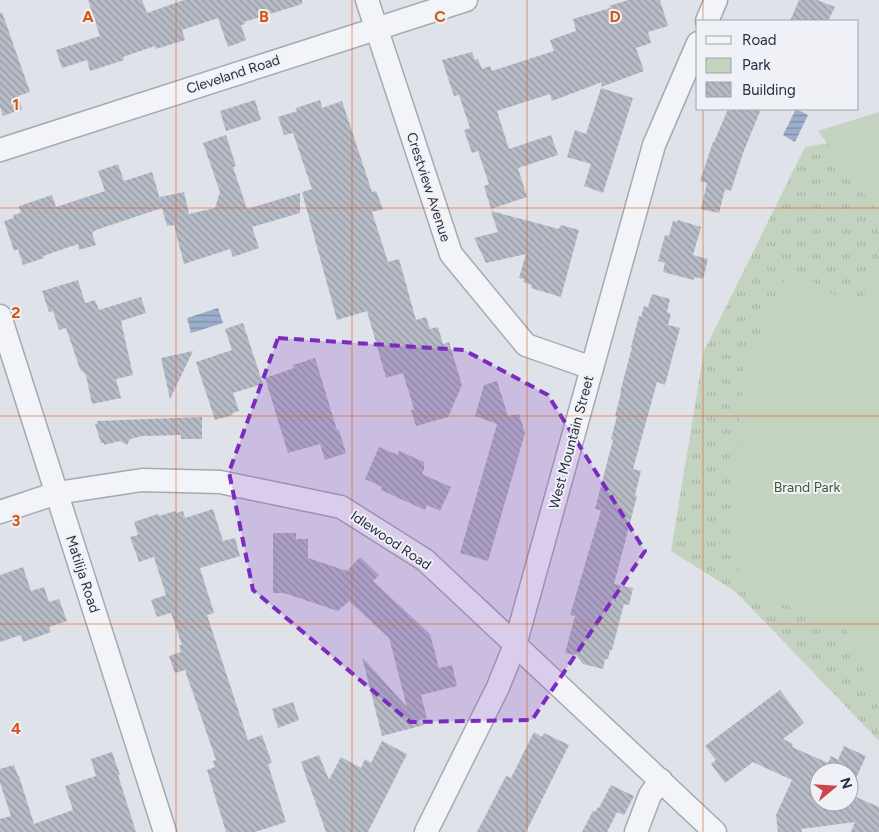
<svg xmlns="http://www.w3.org/2000/svg" width="879" height="832" font-family="Figtree,sans-serif">
  <style>
    .grass { fill: url(#grass-tufts) }
    .park { fill: #c4d3c0 }
    .water { fill: url(#water-rules) }
    .building { fill: url(#building-back-hatch); fill-rule: evenodd }
    .lines { fill: none; stroke-linecap: round; stroke-linejoin: round }
    .street-casing { stroke: #a4a9b3; stroke-width: 25 }
    .street { stroke: #f2f4f7; stroke-width: 22 }
    .marked { fill: #7b2cbf; fill-opacity: 0.2; stroke: #7b2cbf; stroke-width: 4; stroke-dasharray: 10 6; stroke-linejoin: round }
    .grid { fill: none; stroke: #d55511; stroke-width: 1; stroke-opacity: 0.55 }
    .labels { text-anchor: middle; stroke-width: 4; stroke-linejoin: round; paint-order: stroke }
    .street-label { font-size: 14px; fill: #282f40; stroke: #eff1f6 }
    .park-label { font-size: 14px; fill: #395c35; stroke: #eff1f6 }
    .grid-label { font-size: 16px; text-anchor: middle; font-weight: bold; fill: #d55511; stroke: #eff1f6; stroke-width: 4; stroke-linejoin: round; paint-order: stroke }
  </style>
  <defs>
    <pattern id="grass-tufts" width="24" height="20" patternUnits="userSpaceOnUse" patternTransform="scale(1.25)"><rect width="24" height="20" fill="#c4d3c0"/><path d="M3 7l-1-3M5 7V3M7 7l1-3M15 17l-1-3M17 17v-4M19 17l1-3" fill="none" stroke="#a8b5a6"/></pattern>
    <pattern id="water-rules" width="6" height="5" patternUnits="userSpaceOnUse" patternTransform="scale(1.25)"><rect width="6" height="5" fill="#9aadca"/><path d="M0 2.5h6" fill="none" stroke="#7e8da5"/></pattern>
    <pattern id="building-back-hatch" width="6" height="6" patternUnits="userSpaceOnUse" patternTransform="scale(1.25)"><rect width="6" height="6" fill="#b7bbc6"/><path d="M-1 5l2 2M0 0l6 6M5-1l2 2" fill="none" stroke="#9598a2"/></pattern>
  </defs>
  <rect width="100%" height="100%" fill="#dfe2e9"/>
  <polygon class="grass" points="879,134 879,741 736,592 671,551 704,351 805,147"/>
  <g class="park">
    <polygon points="879,112 879,214 818,131"/>
    <polygon points="879,267 879,706 846,629 739,587 734,487 744,368 790,268 857,308"/>
  </g>
  <g class="water">
    <polygon points="796,109 808,115 795,142 783,135"/>
    <polygon points="218,308 223,323 191,333 187,318"/>
  </g>
  <g class="building">
    <polygon points="88,0 142,0 147,13 184,0 302,0 302,4 244,22 245,24 241,25 246,40 228,47 218,18 182,30 185,40 156,49 155,46 123,57 124,60 90,71 87,60 62,68 56,50 100,36"/>
    <polygon points="628,0 660,0 668,26 648,32 651,43 636,48 644,71 601,87 602,82 552,101 550,94 497,111 509,149 551,135 558,155 518,168 527,197 491,209 484,186 489,184 478,151 472,153 464,130 470,128 459,95 454,96 442,60 472,52 475,60 478,59 482,69 490,66 492,71 554,51 550,40 576,31 573,19 610,8 609,6"/>
    <polygon points="799,0 817,0 835,7 828,21 790,21"/>
    <polygon points="2,12 30,92 18,96 22,109 3,116 0,106 0,13"/>
    <polygon points="601,88 633,98 603,193 584,186 591,164 567,157 575,130 586,134"/>
    <polygon points="255,100 261,120 226,131 220,111"/>
    <polygon points="320,100 322,108 342,101 372,192 376,191 383,209 372,212 388,262 399,259 416,320 426,317 430,329 438,327 443,344 449,342 462,385 448,417 416,426 411,410 414,409 403,373 386,378 367,311 337,320 302,192 312,189 293,133 284,135 278,117 297,111 296,108"/>
    <polygon points="728,109 761,109 743,153 731,191 725,189 719,213 701,209 707,183 700,181 713,142 714,142"/>
    <polygon points="226,135 236,166 233,167 247,209 300,193 300,213 252,227 259,248 233,257 230,249 184,264 174,225 167,226 162,208 96,230 92,233 96,245 79,250 78,244 43,256 44,258 23,265 18,249 14,251 4,221 14,218 13,215 21,213 19,206 52,195 56,207 105,191 98,171 118,164 124,181 152,172 161,203 160,197 184,192 189,214 215,208 220,192 203,143"/>
    <polygon points="491,211 559,229 561,225 579,230 561,297 531,288 532,285 523,282 524,279 519,278 526,254 486,263 474,238 498,232"/>
    <polygon points="678,220 701,227 693,255 708,259 703,279 695,277 694,280 663,272 665,263 658,261 665,235 669,236 673,221 677,222"/>
    <polygon points="78,280 85,303 95,300 99,310 141,297 146,313 121,321 133,375 116,379 121,398 92,404 86,375 80,369 66,328 59,330 53,311 49,312 42,291"/>
    <polygon points="652,294 670,299 667,312 671,314 668,325 680,328 665,385 657,382 633,469 641,471 635,495 637,496 614,584 633,588 629,605 624,604 612,650 610,650 608,659 605,659 603,669 583,664 576,655 565,653 575,616 570,615 601,510 595,509 613,440 611,439 617,416 615,416 621,393 620,393 632,347 631,347 639,316 641,317 644,306 648,307"/>
    <polygon points="243,323 263,384 233,393 239,411 232,413 233,415 215,420 196,362 232,350 225,329"/>
    <polygon points="193,351 170,399 161,358"/>
    <polygon points="315,358 337,430 339,430 346,453 325,460 320,444 288,453 265,378 294,368 293,365"/>
    <polygon points="497,381 508,416 519,414 525,433 488,561 460,553 497,424 475,416 484,385"/>
    <polygon points="202,417 202,439 181,439 181,435 142,436 130,439 127,445 120,441 104,445 104,443 101,443 95,424 97,424 97,421"/>
    <polygon points="379,447 398,455 399,451 424,462 424,469 422,474 451,487 440,511 427,505 425,510 381,490 382,487 365,479"/>
    <polygon points="213,509 223,541 235,538 240,556 200,568 214,613 207,615 248,740 262,735 272,763 268,764 286,822 255,832 226,832 207,770 215,767 213,761 216,760 185,670 175,673 169,656 181,652 179,645 182,645 171,613 157,617 151,600 166,595 154,557 139,562 130,537 138,535 134,522 158,514 159,516 175,511 176,513 183,511 185,518"/>
    <polygon points="273,533 296,533 296,539 308,539 308,558 347,571 360,557 379,575 373,581 430,634 439,668 452,665 457,686 421,695 427,718 418,720 424,725 382,736 362,657 407,707 389,638 349,601 338,611 284,593 273,593"/>
    <polygon points="23,567 31,591 44,587 49,602 59,599 67,621 49,627 51,632 23,642 21,635 0,642 0,575"/>
    <path d="M 780,690 L 804,723 L 783,739 L 793,744 L 792,747 L 828,763 L 831,756 L 838,760 L 844,746 L 866,756 L 849,794 L 879,807 L 879,832 L 851,832 L 855,822 L 801,829 L 802,832 L 778,832 L 776,815 L 792,780 L 753,762 L 725,783 L 711,764 L 716,760 L 705,746 ZM 819,772 L 849,772 L 849,802 L 819,802 Z"/>
    <polygon points="293,702 299,720 278,728 272,709"/>
    <polygon points="534,732 542,737 544,733 569,745 526,832 477,832 506,776 511,778"/>
    <polygon points="382,741 407,754 368,832 326,832 301,762 319,755 329,780 341,757 361,768 365,759 371,763"/>
    <polygon points="112,752 120,775 118,775 136,832 0,832 0,819 11,816 0,783 0,769 14,765 18,776 19,776 34,824 73,810 65,786 96,776 91,759"/>
    <polygon points="611,785 634,796 624,815 617,812 607,832 582,832 593,811 595,812 598,807 599,808"/>
  </g>
  <g class="lines">
    <g class="street-casing">
      <g id="street">
        <polyline points="367,0 451,254 526,345 592,368"/>
        <polyline points="707,21 716,0"/>
        <polyline points="0,150 466,0"/>
        <polyline points="0,316 165,832"/>
        <polyline points="0,512 57,493 142,480 220,482 341,507 425,560 715,832"/>
        <polyline points="426,832 498,687 515,645 654,145 698,43"/>
        <polyline points="636,832 650,795 661,780"/>
      </g>
    </g>
    <use href="#street" class="street"/>
  </g>
  <path class="marked" d="M 278,338 L 464,350 L 548,395 L 645,551 L 532,720 L 410,722 L 253,590 L 229,472 Z"/>
  <path class="grid" d="M 176,0 L 176,832M 352,0 L 352,832M 527,0 L 527,832M 703,0 L 703,21M 703,109 L 703,832M 0,208 L 879,208M 0,416 L 879,416M 0,624 L 879,624"/>
  <g class="labels">
    <g class="street-label">
      <text transform="translate(233 74) rotate(-18)" y="5">Cleveland Road</text>
      <text transform="translate(429 187) rotate(72)" y="5">Crestview Avenue</text>
      <text transform="translate(571 442) rotate(-75)" y="5">West Mountain Street</text>
      <text transform="translate(391 540) rotate(34)" y="5">Idlewood Road</text>
      <text transform="translate(83 574) rotate(72)" y="5">Matilija Road</text>
    </g>
    <g class="park-label">
      <text x="807" y="492">Brand Park</text>
    </g>
  </g>
  <g class="grid-label">
    <text x="88" y="22">A</text>
    <text x="264" y="22">B</text>
    <text x="440" y="22">C</text>
    <text x="615" y="22">D</text>
    <text x="16" y="110">1</text>
    <text x="16" y="318">2</text>
    <text x="16" y="526">3</text>
    <text x="16" y="734">4</text>
  </g>
  <rect x="696" y="20" width="162" height="90" fill="#eff1f6" stroke="#9fa3ad"/>
  <rect x="706" y="36" width="25" height="8" fill="#f2f4f7" stroke="#9fa3ad"/>
  <text x="742" y="45" font-size="15" fill="#282f40">Road</text>
  <rect x="706" y="58" width="25" height="15" fill="#c4d3c0" stroke="#9fa3ad"/>
  <text x="742" y="70" font-size="15" fill="#282f40">Park</text>
  <rect x="706" y="82" width="25" height="15" fill="url(#building-back-hatch)" stroke="#9fa3ad"/>
  <text x="742" y="95" font-size="15" fill="#282f40">Building</text>
  <g transform="translate(834 787) rotate(72)"><circle r="24" fill="#eff1f6" stroke="#9fa3ad"/>
  <path d="M0-4L9 19L0 12L-9 19Z" fill="#d0424c"/>
  <text y="-8" font-size="14" font-weight="bold" text-anchor="middle" fill="#282f40">N</text>
  </g>
</svg>
